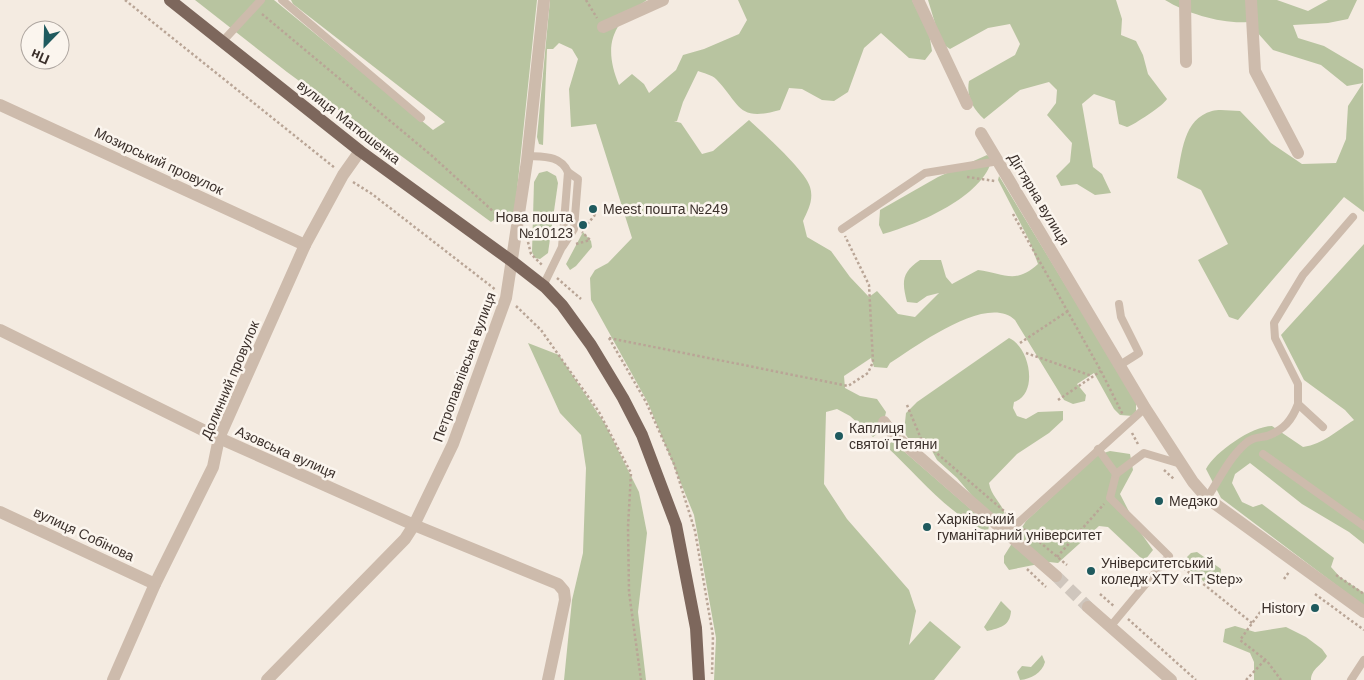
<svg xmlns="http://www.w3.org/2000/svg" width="1364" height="680" font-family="Arial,sans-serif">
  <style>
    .green { fill: #b8c4a0 }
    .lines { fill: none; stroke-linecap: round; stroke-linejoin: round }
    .minor-tunnel { stroke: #cfc6bd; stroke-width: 12; stroke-dasharray: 12 6; stroke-linecap: butt }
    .path { stroke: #b9a596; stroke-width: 2.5; stroke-dasharray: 2.5 2.5; stroke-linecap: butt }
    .service { stroke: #cdbbac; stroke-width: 8 }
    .minor { stroke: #cdbbac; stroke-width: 12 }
    .tertiary { stroke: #cdbbac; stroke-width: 12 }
    .primary { stroke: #7d675c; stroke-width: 12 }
    .poi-dot { fill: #1f5a5e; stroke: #fbf5ee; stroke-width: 2 }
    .labels { text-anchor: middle; stroke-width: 5; stroke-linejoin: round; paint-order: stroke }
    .street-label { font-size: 14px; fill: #3b302b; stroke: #fbf5ee }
    .poi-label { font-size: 14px; fill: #3b302b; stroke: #fbf5ee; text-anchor: start }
  </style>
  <rect width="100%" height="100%" fill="#f4ebe1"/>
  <g class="green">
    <polygon points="195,0 274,0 433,130 445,122 293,4 291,0 537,0 514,219 503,214 491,222 287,72"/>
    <path d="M 550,0 L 647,0 C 611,23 603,46 619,85 L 632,74 L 644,84 L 649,93 L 676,70 L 683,55 L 704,49 L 739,34 L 747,20 L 738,0 L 912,0 L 929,33 L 932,51 L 925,60 L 909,58 L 881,33 L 864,48 L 848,92 L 834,101 L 822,100 L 802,89 L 789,88 L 780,110 C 737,122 741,105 716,79 C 712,75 703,73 698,71 L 683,102 L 677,121 L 674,121 L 681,123 L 702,154 L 713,151 L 749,120 C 763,133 806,171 810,187 C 814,200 808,210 803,221 L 807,237 L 831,251 L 850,277 L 869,297 L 877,291 L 898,314 L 915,317 L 939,293 L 927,296 L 917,303 L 907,302 C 902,282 901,273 920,260 L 941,260 L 946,277 L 952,284 L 978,270 C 1004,273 1015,285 1038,264 L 1029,240 L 998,180 L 999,176 L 1136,401 L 1136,411 L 1133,416 L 1120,415 L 1114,409 L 1094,373 L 1077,384 L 1086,395 L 1085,401 L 1073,404 L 1064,400 L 1015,320 C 987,293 917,346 890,363 L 887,368 L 874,367 L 871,358 L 844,376 L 845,388 L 860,396 L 877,399 L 886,412 L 882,430 L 873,437 L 850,416 L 837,409 L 826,412 L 824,484 L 847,519 L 909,590 L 916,611 L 909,645 L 930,621 L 961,647 L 934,680 L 714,680 L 716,638 L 694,515 L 648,403 L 591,300 L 590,278 L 595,270 L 608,263 L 632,238 L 596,124 L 571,127 L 569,89 L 578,59 L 572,49 L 559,43 L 553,49 L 547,49 L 543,145 L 539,144 L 537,137 Z"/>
    <path d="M 928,0 L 1116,0 L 1122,19 L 1121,35 L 1136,41 L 1143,55 L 1148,74 L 1167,99 C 1164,105 1134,125 1127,127 L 1119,124 L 1115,101 L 1094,94 L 1082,104 L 1093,167 L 1102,174 L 1111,193 L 1095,195 L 1077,184 L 1061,186 L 1056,176 L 1070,162 L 1072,143 L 1047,115 L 1056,103 L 1057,90 L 1049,82 L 1020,90 L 984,119 C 973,109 966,96 969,81 L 1015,55 L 1020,44 L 1010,24 L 988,28 L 950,49 L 941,43 Z"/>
    <path d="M 1165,0 L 1277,0 L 1308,11 L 1328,0 L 1357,0 L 1348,19 L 1328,23 L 1293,25 L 1298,38 L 1324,46 L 1363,69 L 1364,212 L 1344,197 L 1238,320 L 1229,317 L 1198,260 L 1228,244 L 1201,190 L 1177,178 C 1182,153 1183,119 1212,111 C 1220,109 1231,111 1240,111 L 1271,143 L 1302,164 L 1336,163 L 1346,139 L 1348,106 L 1363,83 L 1347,86 L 1321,65 L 1273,50 L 1248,22 C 1222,24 1188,14 1165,0 Z"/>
    <path d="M 987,155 L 992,159 C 983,197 918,224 883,234 L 879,225 L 880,210 L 938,177 Z"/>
    <polygon points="547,171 556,176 558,183 548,253 540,259 535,258 532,252 534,182 539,173"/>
    <polygon points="583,232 591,241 592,247 576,266 570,270 566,264"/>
    <path d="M 1364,244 L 1364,544 L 1349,532 L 1302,504 L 1250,463 L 1235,474 L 1232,483 L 1242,502 L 1253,507 L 1262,504 L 1334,558 L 1331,567 L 1340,577 L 1364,593 L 1364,606 L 1221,498 L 1206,469 C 1215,452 1252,426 1272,426 L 1303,447 C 1324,444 1336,431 1354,420 L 1345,410 L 1304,380 L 1281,335 Z"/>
    <path d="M 1009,338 C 1030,347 1039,394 1014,402 L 1013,408 L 1017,416 L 1026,419 L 1038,412 L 1063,411 L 1063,420 L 1049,433 L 1017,454 L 989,483 C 992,499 1003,502 1006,519 L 1000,522 L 985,511 L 957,478 L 937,460 L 925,438 L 908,438 L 904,432 L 906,413 L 917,402 Z"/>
    <polygon points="528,343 559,355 605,424 639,492 647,533 638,612 646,680 564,680 572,600 583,553 586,468 581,435 560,413"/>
    <path d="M 892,441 L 989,525 L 988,532 C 949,515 918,476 887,447 Z"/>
    <polygon points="1110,451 1130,454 1133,470 1120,494 1138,529 1153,550 1145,560 1142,559 1108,527 1099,526 1058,563 1049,562 1009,570 1004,563 1004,556 1026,521 1097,455"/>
    <path d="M 1197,552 L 1221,569 C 1221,577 1216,583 1208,585 L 1186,567 L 1187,557 L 1191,553 Z"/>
    <path d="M 1001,601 L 1011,611 C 1010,626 1000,628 987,631 L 984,627 Z"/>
    <path d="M 1235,626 L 1255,632 L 1286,627 L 1306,637 L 1322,649 L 1327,656 C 1322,665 1311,669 1311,680 L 1254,680 L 1254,662 L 1250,653 L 1223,642 L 1225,629 Z"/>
    <path d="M 1042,655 L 1045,662 C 1042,673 1031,679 1020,680 L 1017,672 L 1022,666 L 1031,667 Z"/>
  </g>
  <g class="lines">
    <polyline class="minor-tunnel" points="1056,576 1088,607"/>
    <g class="path">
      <polyline points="125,0 335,168"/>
      <polyline points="586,0 597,18"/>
      <polyline points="262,14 431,155 505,222"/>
      <polyline points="967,177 995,181"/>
      <polyline points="353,182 372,194 496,290"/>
      <polyline points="1013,214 1101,371 1123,415"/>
      <polyline points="584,228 595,215 597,217"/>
      <polyline points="528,242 531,254 543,266"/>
      <polyline points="576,244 590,240 582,232"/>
      <polyline points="557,278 581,299"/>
      <polyline points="516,306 541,330 599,412 631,473 628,527 629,592 641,680"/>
      <polyline points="609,338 848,386 868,373 873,362 869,285 845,236"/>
      <polyline points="609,338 646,402 674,464 695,531 713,636 712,674"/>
      <polyline points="1020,343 1068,311"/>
      <polyline points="1026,353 1092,376"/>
      <polyline points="1058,400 1101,371"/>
      <polyline points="907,405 922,441"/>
      <polyline points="1132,433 1139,446"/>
      <polyline points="926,444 1011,517"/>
      <polyline points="1164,470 1175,480"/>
      <polyline points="953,526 965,513"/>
      <polyline points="1024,529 1067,565"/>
      <polyline points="1057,557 1104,504"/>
      <polyline points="1176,562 1252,623"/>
      <polyline points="1027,569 1046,587"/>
      <polyline points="1336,575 1364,594"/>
      <polyline points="1284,579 1289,572"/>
      <polyline points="1100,594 1115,607"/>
      <polyline points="1315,594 1364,630"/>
      <polyline points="1266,604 1240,640 1267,661 1281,680"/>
      <polyline points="1128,619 1196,680"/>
      <polyline points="1246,680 1265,660"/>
    </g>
    <g class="service">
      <polyline points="282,0 421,118"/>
      <polyline points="222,42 261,0"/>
      <path d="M 527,156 C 544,157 560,155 568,172 L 562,247 L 543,286"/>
      <polyline points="842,229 925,173 999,161"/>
      <polyline points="563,246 574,229 578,179 568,172"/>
      <polyline points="1119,304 1121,317 1139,353 1120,365"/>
      <polyline points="1298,404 1298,384 1275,338 1274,323 1303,275 1353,217"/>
      <polyline points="1098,449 1116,474 1110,498 1169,556 1110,627"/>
      <polyline points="1263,454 1364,526"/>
      <polyline points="1116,474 1144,453 1181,464"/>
      <path d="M 1207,498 C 1219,480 1229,458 1245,444 C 1252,437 1258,438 1267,436 C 1284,430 1292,420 1298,404 L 1323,427"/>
      <polyline points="1007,533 1145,408"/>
      <polyline points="1351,680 1364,660"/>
    </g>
    <g class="minor">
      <polyline points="918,0 967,104"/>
      <polyline points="1185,0 1186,62"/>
      <polyline points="1251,0 1255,71 1298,153"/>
      <polyline points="603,27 663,0"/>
      <polyline points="0,105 305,245"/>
      <polyline points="981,133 1145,408 1193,482 1207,498 1364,612"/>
      <polyline points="0,330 219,438 414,525 558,584 564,591 565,600 548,680"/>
      <polyline points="884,422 893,434 1056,576"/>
      <polyline points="0,512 155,584"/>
      <polyline points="1088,607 1171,680"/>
      <polyline points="113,680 155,584 213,467 219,438 305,245 343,175 360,151"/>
    </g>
    <polyline class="tertiary" points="267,680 405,539 414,525 453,444 506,298 527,161 544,0"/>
    <polyline class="primary" points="170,0 360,151 513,262 545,287 562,305 591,345 623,398 642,435 676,525 696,628 699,680"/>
  </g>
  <g class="poi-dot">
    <circle cx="593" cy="209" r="5"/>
    <circle cx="583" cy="225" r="5"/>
    <circle cx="839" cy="436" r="5"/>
    <circle cx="1159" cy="501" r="5"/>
    <circle cx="927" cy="527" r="5"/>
    <circle cx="1091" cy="571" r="5"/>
    <circle cx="1315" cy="608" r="5"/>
  </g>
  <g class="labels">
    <g class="street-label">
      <text transform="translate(349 122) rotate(38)" y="5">вулиця Матюшенка</text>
      <text transform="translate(159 161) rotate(25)" y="5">Мозирський провулок</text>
      <text transform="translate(1039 199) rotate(59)" y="5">Дігтярна вулиця</text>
      <text transform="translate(464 367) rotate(-70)" y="5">Петропавлівська вулиця</text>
      <text transform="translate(230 380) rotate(-67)" y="5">Долинний провулок</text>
      <text transform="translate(286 452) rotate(24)" y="5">Азовська вулиця</text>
      <text transform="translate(84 534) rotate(25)" y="5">вулиця Собінова</text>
    </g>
    <g class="poi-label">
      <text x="603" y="214">Meest пошта №249</text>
      <text x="573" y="222" text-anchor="end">Нова пошта<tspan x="573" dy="16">№10123</tspan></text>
      <text x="849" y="433">Каплиця<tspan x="849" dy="16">святої Тетяни</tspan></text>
      <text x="1169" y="506">Медэко</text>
      <text x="937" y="524">Харківський<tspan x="937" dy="16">гуманітарний університет</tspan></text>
      <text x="1101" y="568">Університетський<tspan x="1101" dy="16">коледж ХТУ «IT Step»</tspan></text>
      <text x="1305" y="613" text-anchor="end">History</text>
    </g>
  </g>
  <g transform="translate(45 45) rotate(203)"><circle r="24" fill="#fbf5ee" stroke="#aea6a0"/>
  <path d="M0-4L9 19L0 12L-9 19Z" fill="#1f5a5e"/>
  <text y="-8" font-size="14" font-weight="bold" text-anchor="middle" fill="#3b302b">Пн</text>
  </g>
</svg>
